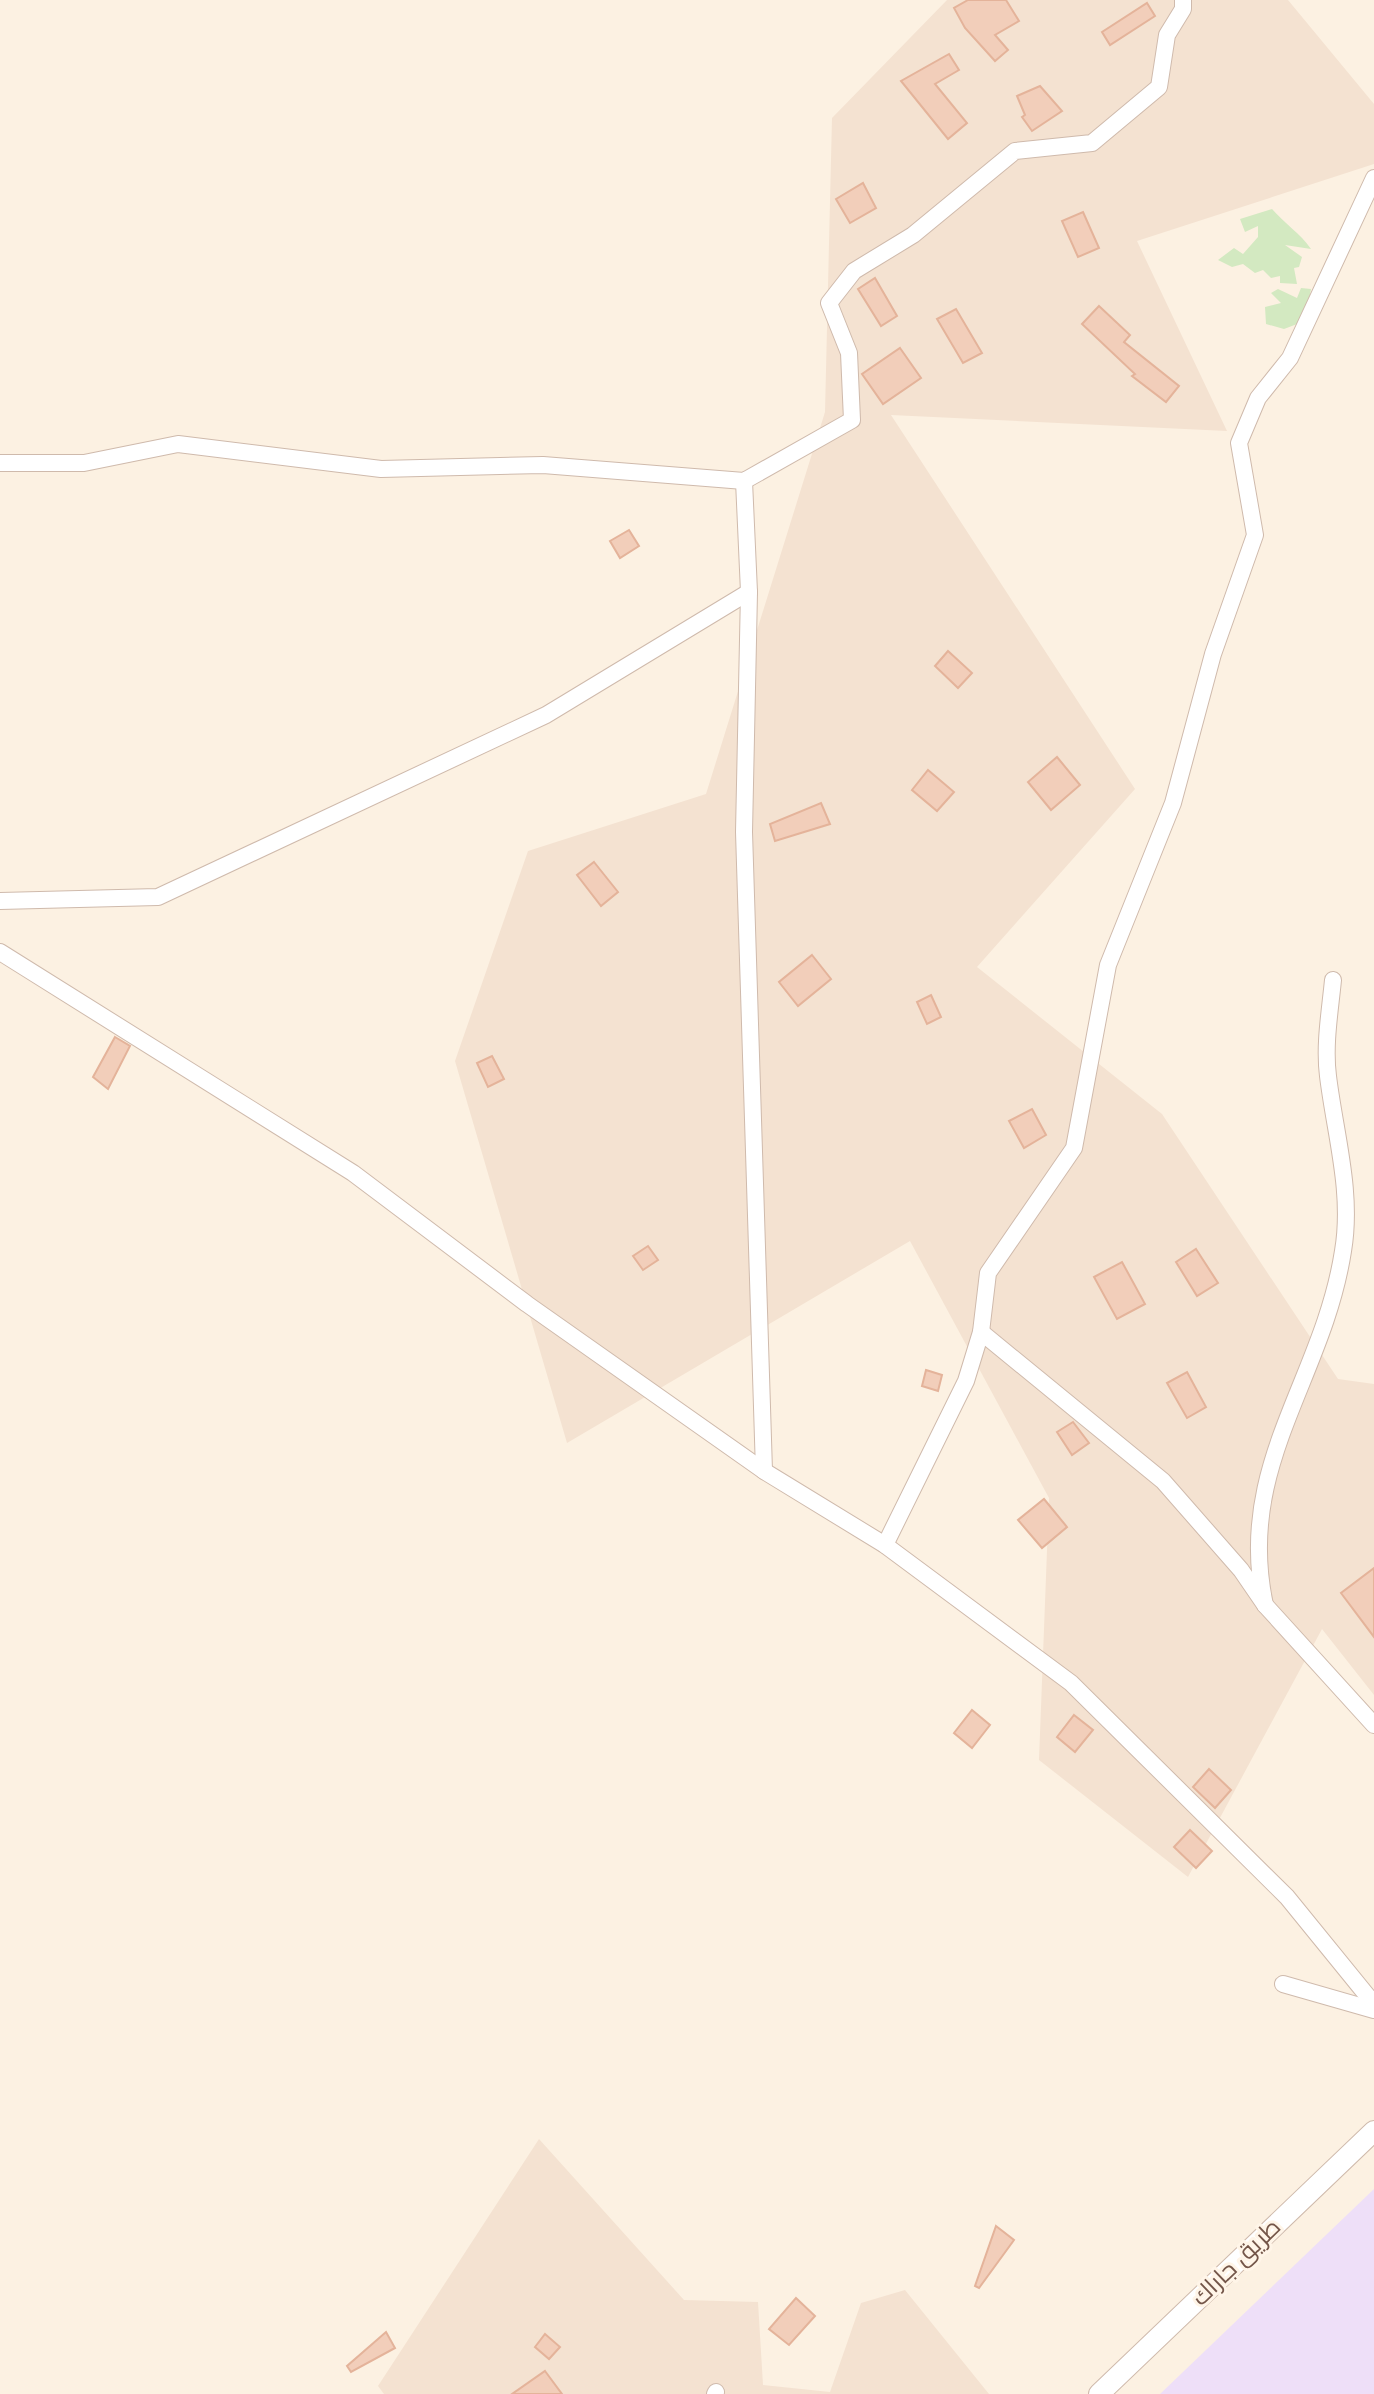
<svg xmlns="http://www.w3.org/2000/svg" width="1374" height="2394" font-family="'Nunito Sans',Cairo,sans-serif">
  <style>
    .residential { fill: #f4e2d1 }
    .education { fill: #eedff8 }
    .green { fill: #d3e9c1 }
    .building { fill: #f2ceba; stroke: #e4b39a; stroke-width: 2 }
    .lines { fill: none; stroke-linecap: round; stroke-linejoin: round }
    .minor-casing { stroke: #cfbaac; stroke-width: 18 }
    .tertiary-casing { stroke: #cfbaac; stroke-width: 22 }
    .minor { stroke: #fff; stroke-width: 16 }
    .tertiary { stroke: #fff; stroke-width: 20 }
    .labels { text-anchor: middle; stroke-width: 6; stroke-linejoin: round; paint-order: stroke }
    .street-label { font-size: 24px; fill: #745649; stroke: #fff5e8 }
  </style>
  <rect width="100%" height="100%" fill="#fcf1e2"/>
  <g class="residential">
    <polygon points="947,0 1288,0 1374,104 1374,164 1137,241 1227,431 891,415 1135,789 977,967 1162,1114 1338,1379 1374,1384 1374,1695 1322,1629 1188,1877 1039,1760 1049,1498 910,1241 567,1443 455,1061 528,851 706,794 825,412 832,118"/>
    <polygon points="539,2139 684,2300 758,2302 763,2385 830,2392 861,2303 905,2290 989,2394 384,2394 378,2386"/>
  </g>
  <polygon class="education" points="1374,2189 1374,2394 1160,2394"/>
  <g class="green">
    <path d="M 1272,209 C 1285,224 1300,233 1311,249 L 1285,245 L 1302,257 L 1299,267 L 1294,268 L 1297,284 L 1280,283 L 1280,276 L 1271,278 L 1263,270 L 1255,273 L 1243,264 L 1232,267 L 1218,260 L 1234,248 L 1243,254 L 1258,237 L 1258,226 L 1245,232 L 1240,219 Z"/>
    <polygon points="1301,288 1311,289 1305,321 1284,329 1266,324 1265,307 1281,303 1271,293 1278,289 1297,298"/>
  </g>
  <g class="building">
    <polygon points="968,0 1006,0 1019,21 995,35 1008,50 995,61 965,28 954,8"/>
    <polygon points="1147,3 1155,16 1110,45 1102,32"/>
    <polygon points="949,54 959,70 935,84 967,123 948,139 901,81"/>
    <polygon points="1040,86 1062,111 1032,131 1022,117 1025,115 1017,96"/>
    <polygon points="863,183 876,208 850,223 836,199"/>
    <polygon points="1083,212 1099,248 1078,257 1062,221"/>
    <polygon points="875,278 897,316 881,326 858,289"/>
    <polygon points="1099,306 1130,335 1124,342 1179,386 1166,402 1132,376 1135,374 1082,324"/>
    <polygon points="956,309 982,353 963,363 937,319"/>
    <polygon points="900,348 921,378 883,404 862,374"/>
    <polygon points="629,530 639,546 620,558 610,541"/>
    <polygon points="948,651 972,673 958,688 935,666"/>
    <polygon points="1057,757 1080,785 1051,810 1028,782"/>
    <polygon points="928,770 954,792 937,811 912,790"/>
    <polygon points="821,803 830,824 775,841 770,824"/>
    <polygon points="594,862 618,892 601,906 577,875"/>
    <polygon points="812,955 831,979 798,1006 779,982"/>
    <polygon points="931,995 941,1017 927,1024 917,1002"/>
    <polygon points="115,1037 130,1046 108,1089 93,1077"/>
    <polygon points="492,1056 504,1079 488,1087 477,1063"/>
    <polygon points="1032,1109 1046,1135 1024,1148 1009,1121"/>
    <polygon points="648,1246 658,1260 643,1270 633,1256"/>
    <polygon points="1196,1249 1218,1283 1197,1296 1176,1262"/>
    <polygon points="1122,1262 1145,1304 1117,1319 1094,1277"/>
    <polygon points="926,1370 942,1375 938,1391 922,1386"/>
    <polygon points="1187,1372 1206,1407 1187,1418 1167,1383"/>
    <polygon points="1073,1422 1089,1443 1072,1455 1057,1432"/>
    <polygon points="1044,1499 1067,1527 1042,1548 1018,1520"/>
    <polygon points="1374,1568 1374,1637 1341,1593"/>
    <polygon points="972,1710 990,1725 972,1748 954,1733"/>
    <polygon points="1074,1715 1093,1730 1075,1752 1057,1737"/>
    <polygon points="1209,1769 1231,1790 1215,1808 1193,1787"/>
    <polygon points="1190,1830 1212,1851 1196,1868 1174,1847"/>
    <polygon points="996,2226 1014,2240 979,2288 975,2286"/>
    <polygon points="796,2298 815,2316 789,2345 769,2329"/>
    <polygon points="386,2332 395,2348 351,2372 347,2366"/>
    <polygon points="545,2334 560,2347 549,2359 535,2347"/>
    <polygon points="545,2371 562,2394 512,2394"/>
  </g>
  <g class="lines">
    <g class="minor-casing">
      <g id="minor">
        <polyline points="0,463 84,463 178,444 381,469 543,465 744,481 852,420 849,353 829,303 854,271 913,235 1015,151 1092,143 1159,87 1167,35 1183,9 1183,0"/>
        <polyline points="744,481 749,592 744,832 764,1471"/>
        <polyline points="0,901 158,897 546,715 749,592"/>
        <polyline points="0,952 353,1173 527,1304 764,1471 885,1545 1071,1683 1287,1897 1374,2004"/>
        <polyline points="981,1332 1163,1481 1241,1570 1265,1605 1374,1725"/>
        <polyline points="885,1545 966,1381 981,1332 988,1273 1074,1148 1108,965 1173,803 1213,654 1255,535 1239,443 1258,398 1290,358 1374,178"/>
        <path d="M 1265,1605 C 1235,1466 1323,1380 1343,1251 C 1353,1192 1335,1134 1328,1076 C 1324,1045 1330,1011 1333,980"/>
        <polyline points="1283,1984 1374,2010"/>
        <polyline points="715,2394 716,2392"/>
      </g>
    </g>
    <g class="tertiary-casing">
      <polyline id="tertiary" points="1099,2394 1374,2131"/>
    </g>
    <use href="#minor" class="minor"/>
    <use href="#tertiary" class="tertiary"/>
  </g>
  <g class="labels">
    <g class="street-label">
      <text transform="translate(1236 2262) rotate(-44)" y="8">طريق جاراك</text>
    </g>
  </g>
</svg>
